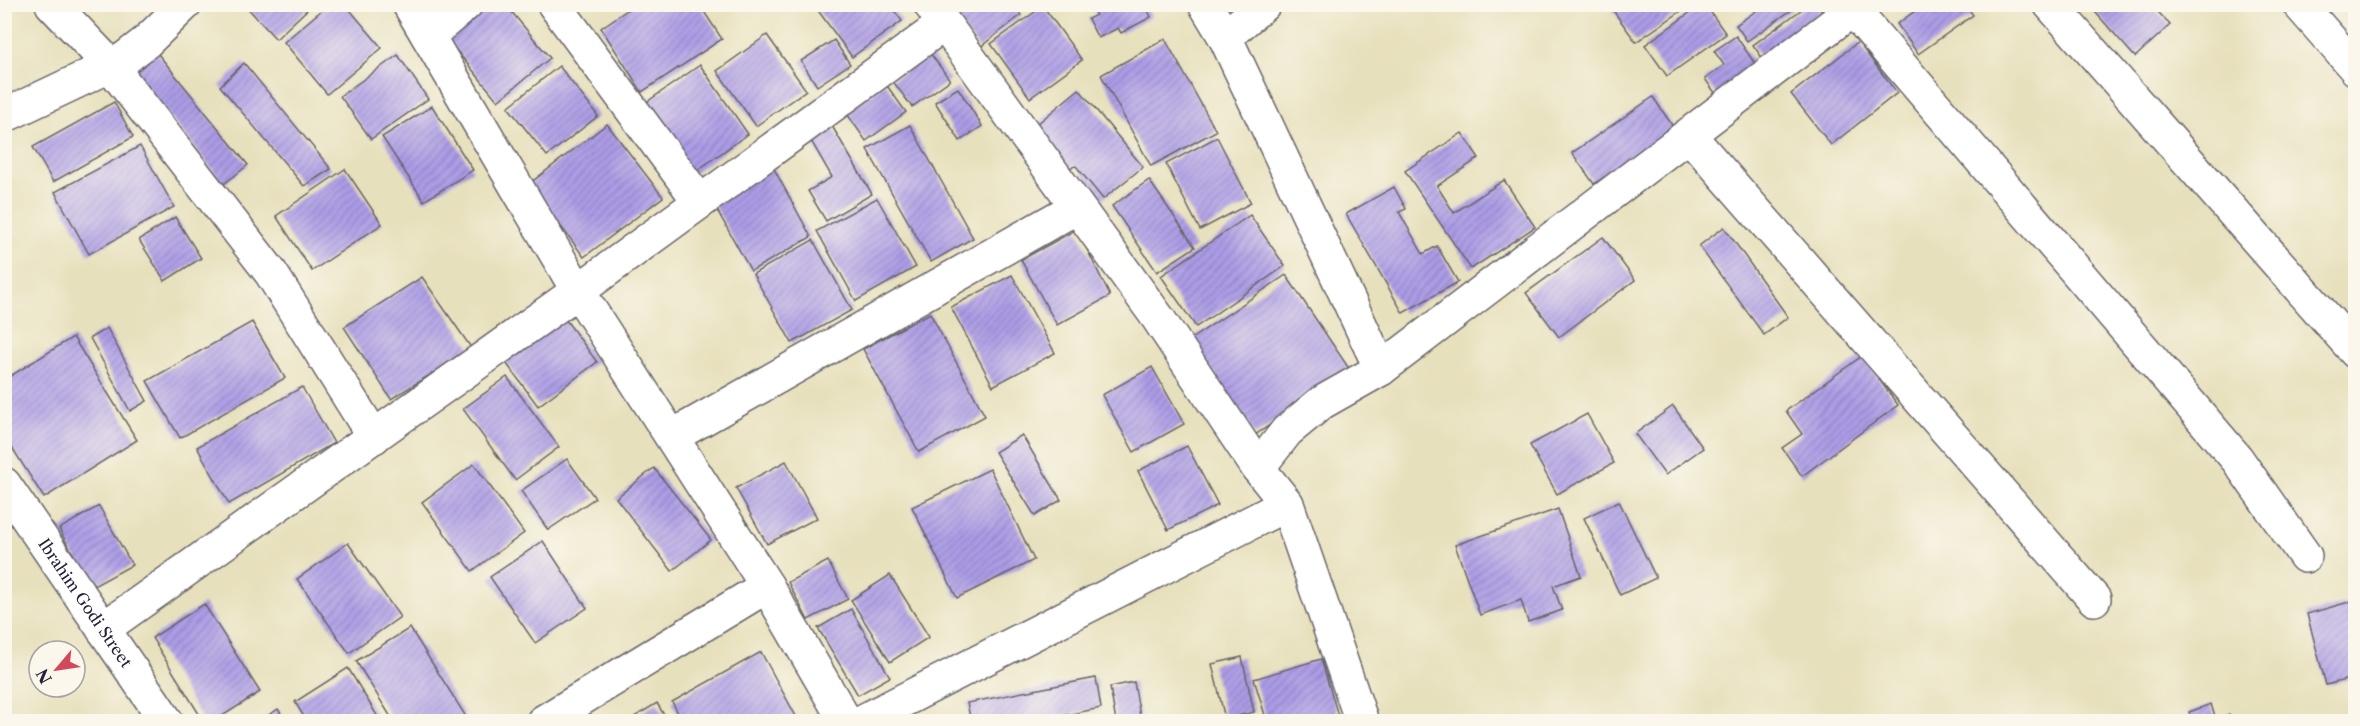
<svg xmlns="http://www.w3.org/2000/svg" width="2360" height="726" font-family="'Libre Caslon Text',serif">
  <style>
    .building { fill: url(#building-hatch) }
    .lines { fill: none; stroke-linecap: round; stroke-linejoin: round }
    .street-casing { stroke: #676468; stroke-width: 36 }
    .street { stroke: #fff; stroke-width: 33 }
    .labels { text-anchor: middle; stroke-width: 4.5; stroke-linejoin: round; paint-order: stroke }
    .street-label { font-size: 16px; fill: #22223b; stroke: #fbf7ec }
  </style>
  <defs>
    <pattern id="building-hatch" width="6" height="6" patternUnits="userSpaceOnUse" patternTransform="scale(1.5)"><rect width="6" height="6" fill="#ad9ce7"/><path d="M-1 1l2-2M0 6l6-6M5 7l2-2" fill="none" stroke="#8c7fbc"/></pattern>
  </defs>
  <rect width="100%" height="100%" fill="#fbf7ec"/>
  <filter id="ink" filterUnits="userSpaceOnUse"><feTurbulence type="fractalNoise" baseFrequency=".0167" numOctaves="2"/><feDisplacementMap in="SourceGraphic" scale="12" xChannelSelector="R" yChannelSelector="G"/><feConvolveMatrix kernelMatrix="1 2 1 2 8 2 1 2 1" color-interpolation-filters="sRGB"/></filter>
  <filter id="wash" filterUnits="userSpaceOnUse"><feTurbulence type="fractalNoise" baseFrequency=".008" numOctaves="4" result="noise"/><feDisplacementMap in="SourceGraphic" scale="24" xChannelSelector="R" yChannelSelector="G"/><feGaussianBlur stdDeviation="1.35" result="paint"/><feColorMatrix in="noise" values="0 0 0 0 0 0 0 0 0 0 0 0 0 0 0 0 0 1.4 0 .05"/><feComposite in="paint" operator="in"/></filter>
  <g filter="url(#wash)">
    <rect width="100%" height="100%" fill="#e7e0bc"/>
    <g id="blocks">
      <g class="building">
        <polygon points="244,4 313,4 276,39"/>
        <polygon points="329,4 345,4 382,48 327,94 284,42"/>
        <polygon points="490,4 505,4 550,58 498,101 448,40"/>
        <polygon points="636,4 699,4 722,39 642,92 601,28"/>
        <polygon points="945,4 1013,4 1021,15 979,48"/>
        <polygon points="1090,4 1145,4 1151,17 1121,33 1118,28 1098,38 1088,19 1096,15"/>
        <polygon points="1702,4 1705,4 1726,34 1667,76 1645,45"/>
        <polygon points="1766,4 1800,4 1747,41 1736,25"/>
        <polygon points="1809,4 1817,4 1825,16 1763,59 1753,45"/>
        <polygon points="1925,4 1965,4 1973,15 1918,54 1897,24"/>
        <polygon points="2088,4 2151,4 2170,25 2135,57"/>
        <polygon points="814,5 890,5 902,21 852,57"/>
        <polygon points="1609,5 1690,5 1636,42"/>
        <polygon points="1043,6 1082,60 1030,98 991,44"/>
        <polygon points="767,35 806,90 756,126 717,71"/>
        <polygon points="1736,36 1758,68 1718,97 1705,79 1724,65 1714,51"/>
        <polygon points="1165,39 1216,131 1151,166 1101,75"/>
        <polygon points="834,40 850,64 817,86 801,61"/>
        <polygon points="1858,42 1897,93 1831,145 1791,94"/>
        <polygon points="154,49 248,165 224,184 131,68"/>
        <polygon points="930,53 950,80 912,107 892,80"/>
        <polygon points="398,55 428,99 371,139 340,96"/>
        <polygon points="244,63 331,169 304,186 220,86"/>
        <polygon points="700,65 748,134 692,174 644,104"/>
        <polygon points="559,66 598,116 547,156 508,107"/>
        <polygon points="885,83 906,112 866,141 845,111"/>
        <polygon points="958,88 982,126 960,141 935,102"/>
        <polygon points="1079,89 1143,167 1103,199 1076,166 1064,169 1031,129"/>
        <polygon points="1653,97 1674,128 1615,181 1610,173 1594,184 1572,153"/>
        <polygon points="114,102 133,137 53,182 33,147"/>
        <polygon points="432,106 473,170 424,201 382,137"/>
        <polygon points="607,124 663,197 584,257 529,184"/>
        <polygon points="910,125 973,238 931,262 867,149"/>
        <polygon points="832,126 872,194 826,221 808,191 832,177 810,139"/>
        <polygon points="1462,133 1479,158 1437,186 1454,213 1504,180 1535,227 1471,269 1405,171"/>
        <polygon points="1217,137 1251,203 1200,230 1166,164"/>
        <polygon points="140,146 174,207 89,254 55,192"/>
        <polygon points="773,167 811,237 751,271 712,201"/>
        <polygon points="345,169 382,224 312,271 276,216"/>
        <polygon points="1149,180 1195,247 1157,272 1112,206"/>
        <polygon points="1394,187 1406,209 1399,212 1423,254 1437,246 1458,282 1403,313 1346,214"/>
        <polygon points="877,198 916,267 856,301 817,231"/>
        <polygon points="1250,215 1285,266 1196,327 1161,276"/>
        <polygon points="175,217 201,258 165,281 139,240"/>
        <polygon points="1724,227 1788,317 1764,335 1699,246"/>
        <polygon points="1077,229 1110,296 1057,325 1021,260"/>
        <polygon points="1603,237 1635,280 1559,337 1526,293"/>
        <polygon points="813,240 852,310 792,343 753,274"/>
        <polygon points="1012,275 1055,353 993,386 951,307"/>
        <polygon points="1286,275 1350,370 1255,435 1191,339"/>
        <polygon points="422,277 472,349 391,399 344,327"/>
        <polygon points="560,312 597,362 538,406 501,356"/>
        <polygon points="930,313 985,416 919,452 863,349"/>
        <polygon points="252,322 285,378 180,438 147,381"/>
        <polygon points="107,328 147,401 130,411 90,338"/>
        <polygon points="73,337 137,440 44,498 4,435 4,380"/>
        <polygon points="1862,356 1898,405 1802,476 1782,448 1802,434 1786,411"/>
        <polygon points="1152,367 1184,424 1134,452 1102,395"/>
        <polygon points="507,377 559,447 515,480 463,409"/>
        <polygon points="302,387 334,443 229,504 197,447"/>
        <polygon points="1673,406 1703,448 1665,475 1635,434"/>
        <polygon points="1587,414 1614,463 1557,494 1530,445"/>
        <polygon points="1022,435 1061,500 1035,516 995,452"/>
        <polygon points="1187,446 1218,505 1168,530 1138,471"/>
        <polygon points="567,459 595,498 548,530 521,491"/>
        <polygon points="786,461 817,518 767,544 736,488"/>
        <polygon points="474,464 524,533 472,571 422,502"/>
        <polygon points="654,468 711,540 672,571 616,498"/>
        <polygon points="990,469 1034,560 957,598 912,507"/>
        <polygon points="1619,501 1656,578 1620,595 1584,518"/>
        <polygon points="99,506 132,565 92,587 59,529"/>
        <polygon points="1558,509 1581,576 1553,586 1562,610 1528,622 1521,600 1480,615 1455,545"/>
        <polygon points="543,541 587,608 535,643 490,577"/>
        <polygon points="348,543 400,617 349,653 297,579"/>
        <polygon points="828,561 848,599 808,620 788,582"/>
        <polygon points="890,575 929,637 890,662 851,600"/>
        <polygon points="2356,600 2356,677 2326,685 2307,614"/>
        <polygon points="204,604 260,692 213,722 204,722 152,638"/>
        <polygon points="851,609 890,677 858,695 818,628"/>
        <polygon points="410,628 465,715 455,722 394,722 356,661"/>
        <polygon points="761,652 798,720 683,722 672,702"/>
        <polygon points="1242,657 1254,712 1225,719 1212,664"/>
        <polygon points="1321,659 1340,722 1267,722 1254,679"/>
        <polygon points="348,668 381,722 307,722 295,702"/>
        <polygon points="1096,678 1101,708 1030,722 971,722 967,703"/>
        <polygon points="1134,682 1141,722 1116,722 1110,687"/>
        <polygon points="657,703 668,722 626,722"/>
        <polygon points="2211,704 2216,720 2229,715 2231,722 2192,722 2189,712"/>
        <polygon points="278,709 286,722 258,722"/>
      </g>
    </g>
  </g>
  <g filter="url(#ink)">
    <use href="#blocks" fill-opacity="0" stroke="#676468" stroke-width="1.5"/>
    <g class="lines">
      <g class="street-casing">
        <g id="street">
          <polyline points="52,4 110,65 271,273 374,437"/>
          <polyline points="409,4 578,291 767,586 846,722"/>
          <polyline points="554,4 700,202"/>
          <polyline points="930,4 1158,318 1258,468 1287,504 1362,722"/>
          <polyline points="1205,4 1225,37 1381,369"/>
          <polyline points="1848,4 2237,459 2305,556"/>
          <polyline points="2050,4 2356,352"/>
          <polyline points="2299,4 2356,69"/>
          <polyline points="428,36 466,4"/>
          <polyline points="1225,37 1264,4"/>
          <polyline points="4,116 124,59 146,42 185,4"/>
          <polyline points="1689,135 2094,599"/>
          <polyline points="673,436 1077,207"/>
          <polyline points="1258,468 1287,431 1321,403 1381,369 1860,4"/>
          <path id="s1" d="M 4,484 L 167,722"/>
          <polyline points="103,629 578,291 944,24"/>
          <polyline points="543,722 767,586"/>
          <polyline points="861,722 1287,504"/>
        </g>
      </g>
      <use href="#street" class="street"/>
    </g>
  </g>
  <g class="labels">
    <g class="street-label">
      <text dy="6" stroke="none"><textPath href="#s1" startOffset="144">Ibrahim Godi Street</textPath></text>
    </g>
  </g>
  <rect width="2360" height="726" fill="none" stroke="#fbf7ec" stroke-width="24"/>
  <g transform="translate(57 669) rotate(241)"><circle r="28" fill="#fbf7ec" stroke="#a4a2a5" stroke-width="1.5"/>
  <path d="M0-4.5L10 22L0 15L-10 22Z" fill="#d1495b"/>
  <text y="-9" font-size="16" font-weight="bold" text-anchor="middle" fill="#22223b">N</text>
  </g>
</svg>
